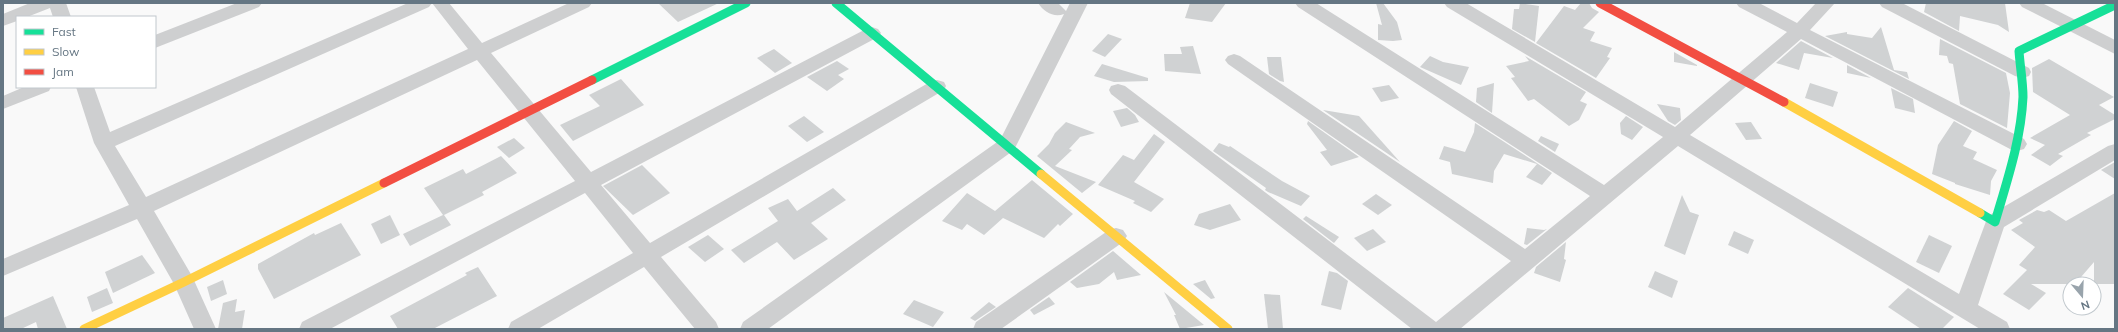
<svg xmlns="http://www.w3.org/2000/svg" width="2118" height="332" font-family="Mulish,sans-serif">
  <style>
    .building { fill: #d0d2d3 }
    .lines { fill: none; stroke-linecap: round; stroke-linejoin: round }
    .street { fill: #cecfd0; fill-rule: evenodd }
    .fast { stroke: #16e098; stroke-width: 9 }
    .slow { stroke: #ffcf43; stroke-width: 9 }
    .jam { stroke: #f24e42; stroke-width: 9 }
  </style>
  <rect width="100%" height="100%" fill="#f9f9f9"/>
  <g class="building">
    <polygon points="658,3 719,3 678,22"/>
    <polygon points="1190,3 1226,3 1212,22 1185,18"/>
    <polygon points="1376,3 1383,3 1397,22 1402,40 1393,41 1378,40 1378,24 1382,25"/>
    <polygon points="1520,3 1539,6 1535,42 1512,29 1514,9 1519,9"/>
    <polygon points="1581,3 1589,3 1592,8 1599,12 1583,28 1595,32 1590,41 1612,48 1607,57 1610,58 1596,78 1536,43 1564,6 1575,10"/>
    <polygon points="1926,3 2005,3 2009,32 1998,25 1960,16 1959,31 1924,12"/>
    <polygon points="1881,27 1894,70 1907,72 1909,79 1825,36 1847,32 1847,34 1872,38"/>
    <polygon points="1108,34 1122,39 1105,57 1092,51"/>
    <polygon points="1940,39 2006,73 2010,93 2007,128 1960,104 1953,64 1949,63 1947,56 1939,55"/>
    <polygon points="1801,41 1833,58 1804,53 1799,70 1776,63"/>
    <polygon points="1193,46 1201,74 1165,71 1164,54 1182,54 1180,47"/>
    <polygon points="774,49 792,63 775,73 757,58"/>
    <polygon points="1674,52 1697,65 1697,66 1674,62"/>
    <polygon points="1430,56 1443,62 1469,67 1461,85 1420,67"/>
    <polygon points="1525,56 1586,92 1580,101 1587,104 1579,120 1569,126 1534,99 1528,101 1511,78 1515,77 1506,66 1529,61"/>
    <polygon points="1267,57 1281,57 1284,82 1280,81 1269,74"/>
    <polygon points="2049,59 2114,97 2099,105 2115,115 2115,119 2087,133 2091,135 2058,154 2063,156 2050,166 2031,155 2045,145 2030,138 2070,115 2033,92 2032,68"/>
    <polygon points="837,61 849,69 838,75 844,79 827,91 807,77"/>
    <polygon points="1102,64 1148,78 1148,81 1114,82 1094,76"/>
    <polygon points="1847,65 1871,78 1847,73"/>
    <polygon points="621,79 644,105 573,141 560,125 600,106 589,95"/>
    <polygon points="1494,83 1492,113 1476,102 1477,88"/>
    <polygon points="1810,83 1838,92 1833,107 1805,98"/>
    <polygon points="1389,85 1399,98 1381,102 1372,88"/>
    <polygon points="1891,88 1913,99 1915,113 1895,108"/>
    <polygon points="1657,104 1680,108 1681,120 1675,125 1668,121"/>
    <polygon points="1127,108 1135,115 1139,122 1121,127 1113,111"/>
    <polygon points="1323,110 1359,116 1400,162"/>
    <polygon points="804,116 824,132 807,142 788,126"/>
    <polygon points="1626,116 1643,127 1632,140 1621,134 1620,123"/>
    <polygon points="1308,121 1359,157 1331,166 1320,152 1327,150 1307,124"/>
    <polygon points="1954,121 1972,131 1963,146 1977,152 1973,159 1997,170 1991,181 1990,195 1955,184 1955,183 1932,174 1938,145"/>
    <polygon points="1066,122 1095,133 1080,137 1069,149 1072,150 1055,166 1096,182 1082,193 1037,156 1049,144 1055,133"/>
    <polygon points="1751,122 1762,139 1746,140 1735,123"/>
    <polygon points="1475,123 1552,173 1542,185 1526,177 1537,164 1504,154 1494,171 1493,183 1452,174 1450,162 1439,159 1444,146 1465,152 1474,132"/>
    <polygon points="1154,134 1165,142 1134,182 1164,199 1151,212 1133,203 1135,201 1098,185 1123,155 1134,160"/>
    <polygon points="1541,136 1559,144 1555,152 1538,141"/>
    <polygon points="514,138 525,148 509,158 497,147"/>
    <polygon points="1219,143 1229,147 1230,146 1282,181 1310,196 1301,206 1268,192 1265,190 1266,188 1213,151"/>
    <polygon points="501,156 517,173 482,192 484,195 444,215 451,225 410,246 403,234 443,215 424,188 463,169 466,174"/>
    <polygon points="2115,162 2115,179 2101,170"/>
    <polygon points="642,165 670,193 633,215 603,186"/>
    <polygon points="1032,180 1073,214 1060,226 1058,224 1044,238 1003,218 984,235 967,224 962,230 942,221 967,193 995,211"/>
    <polygon points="833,188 846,200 811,223 828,239 794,260 777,242 744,263 731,250 778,221 768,208 788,199 797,211"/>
    <polygon points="2115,193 2115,284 2094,284 2094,262 2075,284 2031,284 2046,293 2029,310 2003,294 2027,270 2019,265 2035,247 2011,230 2023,223 2019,220 2037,210 2044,212 2049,210 2066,221"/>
    <polygon points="1376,194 1392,205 1378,215 1362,204"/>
    <polygon points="1682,195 1690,212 1699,215 1685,255 1664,246"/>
    <polygon points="1230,204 1241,220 1210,230 1194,225 1199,214"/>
    <polygon points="390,215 400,235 381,244 371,224"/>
    <polygon points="1306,216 1339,237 1334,243 1303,219"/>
    <polygon points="341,223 361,255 274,299 258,269 258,264 314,233 315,235"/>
    <polygon points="1527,228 1544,230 1547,229 1527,245 1524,244"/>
    <polygon points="1373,229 1386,242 1367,251 1354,238"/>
    <polygon points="1734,231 1754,240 1748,254 1728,245"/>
    <polygon points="708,235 724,249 705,262 688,247"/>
    <polygon points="1929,235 1952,246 1939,273 1916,262"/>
    <polygon points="1566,242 1564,259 1566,260 1560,282 1534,273 1536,267"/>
    <polygon points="1113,251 1141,275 1117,280 1114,272 1099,284 1077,288 1070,282"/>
    <polygon points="142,255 155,273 113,293 105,272"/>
    <polygon points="478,267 497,296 433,329 398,329 390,316 467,275 465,273"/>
    <polygon points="1329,271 1337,273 1348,281 1341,310 1321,305"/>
    <polygon points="1655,271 1678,281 1672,298 1648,287"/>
    <polygon points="223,280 227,294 211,301 207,287"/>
    <polygon points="1205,280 1215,298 1211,299 1193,284"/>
    <polygon points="107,288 113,303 92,312 87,297"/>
    <polygon points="1908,288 1954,317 1942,329 1921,329 1888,307"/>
    <polygon points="1164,292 1204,325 1180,329 1174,315 1176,315"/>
    <polygon points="1264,294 1280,295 1283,329 1268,329"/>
    <polygon points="53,296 67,329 38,329 36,322 21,329 3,329 3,318"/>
    <polygon points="1049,297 1055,304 1034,315 1030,310"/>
    <polygon points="237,299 235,312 245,310 242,329 218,329 223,303"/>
    <polygon points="914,300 944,312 933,327 903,314"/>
    <polygon points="989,302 996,307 975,321 970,318"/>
  </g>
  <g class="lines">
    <g class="street">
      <polygon points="30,3 66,3 71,17 53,17 50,8 27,17 17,17 17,21 3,26 3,14"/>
      <polygon points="237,3 262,3 259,7 155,48 155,35"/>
      <path d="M 408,3 L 449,3 L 482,43 L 569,3 L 592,3 L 589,7 L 491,53 L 591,172 L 866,29 L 872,27 L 878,29 L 881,33 L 878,37 L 601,185 L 650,243 L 930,82 L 937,80 L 944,82 L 946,86 L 944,90 L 661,257 L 716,322 L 719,329 L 695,329 L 644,267 L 538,329 L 508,329 L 511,322 L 633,253 L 585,193 L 330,329 L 299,329 L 302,322 L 575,181 L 477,60 L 154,211 L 192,276 L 216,329 L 194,329 L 174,284 L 137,219 L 3,276 L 3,259 L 129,205 L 94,143 L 76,87 L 94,87 L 110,132 ZM 432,3 L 468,49 L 146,197 L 115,146 L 429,7 Z"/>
      <path d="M 1038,3 L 1058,3 L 1066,11 L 1070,3 L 1088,3 L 1014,150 L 768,329 L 740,329 L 743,322 L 1000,140 L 1064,14 C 1054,18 1044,12 1038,3 Z"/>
      <polygon points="1295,3 1316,3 1604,185 1663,137 1447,7 1444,3 1466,3 1675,127 1787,32 1739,7 1736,3 1759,3 1797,23 1816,3 1835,3 1810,30 2024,139 2027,144 2024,149 2017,151 2010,149 1801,39 1690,135 1959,294 1988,216 2108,146 2115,144 2115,160 2004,227 1978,305 2007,322 2010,329 1980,329 1678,146 1460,329 1412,329 1111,94 1109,90 1111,86 1118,84 1125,86 1436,322 1511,261 1228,64 1225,60 1228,56 1234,54 1240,56 1525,249 1590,196 1298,7"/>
      <polygon points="1879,3 1902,3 2029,68 2031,72 2029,76 2022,78 2015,76 1882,7"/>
      <polygon points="2019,3 2042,3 2115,40 2115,54 2022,7"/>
      <polygon points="24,87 51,87 49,91 3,109 3,96"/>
      <polygon points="1116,228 1123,230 1127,236 1123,242 1001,329 973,329 976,322 1109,230"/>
    </g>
    <g class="fast">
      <polyline points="836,3 1041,174"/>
      <polyline points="592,80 746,3"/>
      <path d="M 1980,213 L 1995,222 C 2007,181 2021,140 2023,97 C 2023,82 2020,66 2019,51 L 2115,5"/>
    </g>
    <g class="slow">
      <polyline points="1784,102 1980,213"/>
      <polyline points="1041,174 1228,329"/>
      <polyline points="84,329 184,282 384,183"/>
    </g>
    <g class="jam">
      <polyline points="1600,3 1784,102"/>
      <polyline points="384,183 592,80"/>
    </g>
  </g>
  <rect width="2118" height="332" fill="none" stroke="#657683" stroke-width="8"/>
  <rect x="16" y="16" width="140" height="72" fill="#ffffff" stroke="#c1c8cd"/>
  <rect x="24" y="29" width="20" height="6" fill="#16e098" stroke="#c1c8cd"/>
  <text x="52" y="36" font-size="12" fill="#657683">Fast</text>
  <rect x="24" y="49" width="20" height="6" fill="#ffcf43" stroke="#c1c8cd"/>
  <text x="52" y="56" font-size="12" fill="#657683">Slow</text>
  <rect x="24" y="69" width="20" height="6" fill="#f24e42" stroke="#c1c8cd"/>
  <text x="52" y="76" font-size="12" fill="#657683">Jam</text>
  <g transform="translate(2082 296) rotate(161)"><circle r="19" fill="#ffffff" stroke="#c1c8cd"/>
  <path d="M0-3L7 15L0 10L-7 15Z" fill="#99a4ac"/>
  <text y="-6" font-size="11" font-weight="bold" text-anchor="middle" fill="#657683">N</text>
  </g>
</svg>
